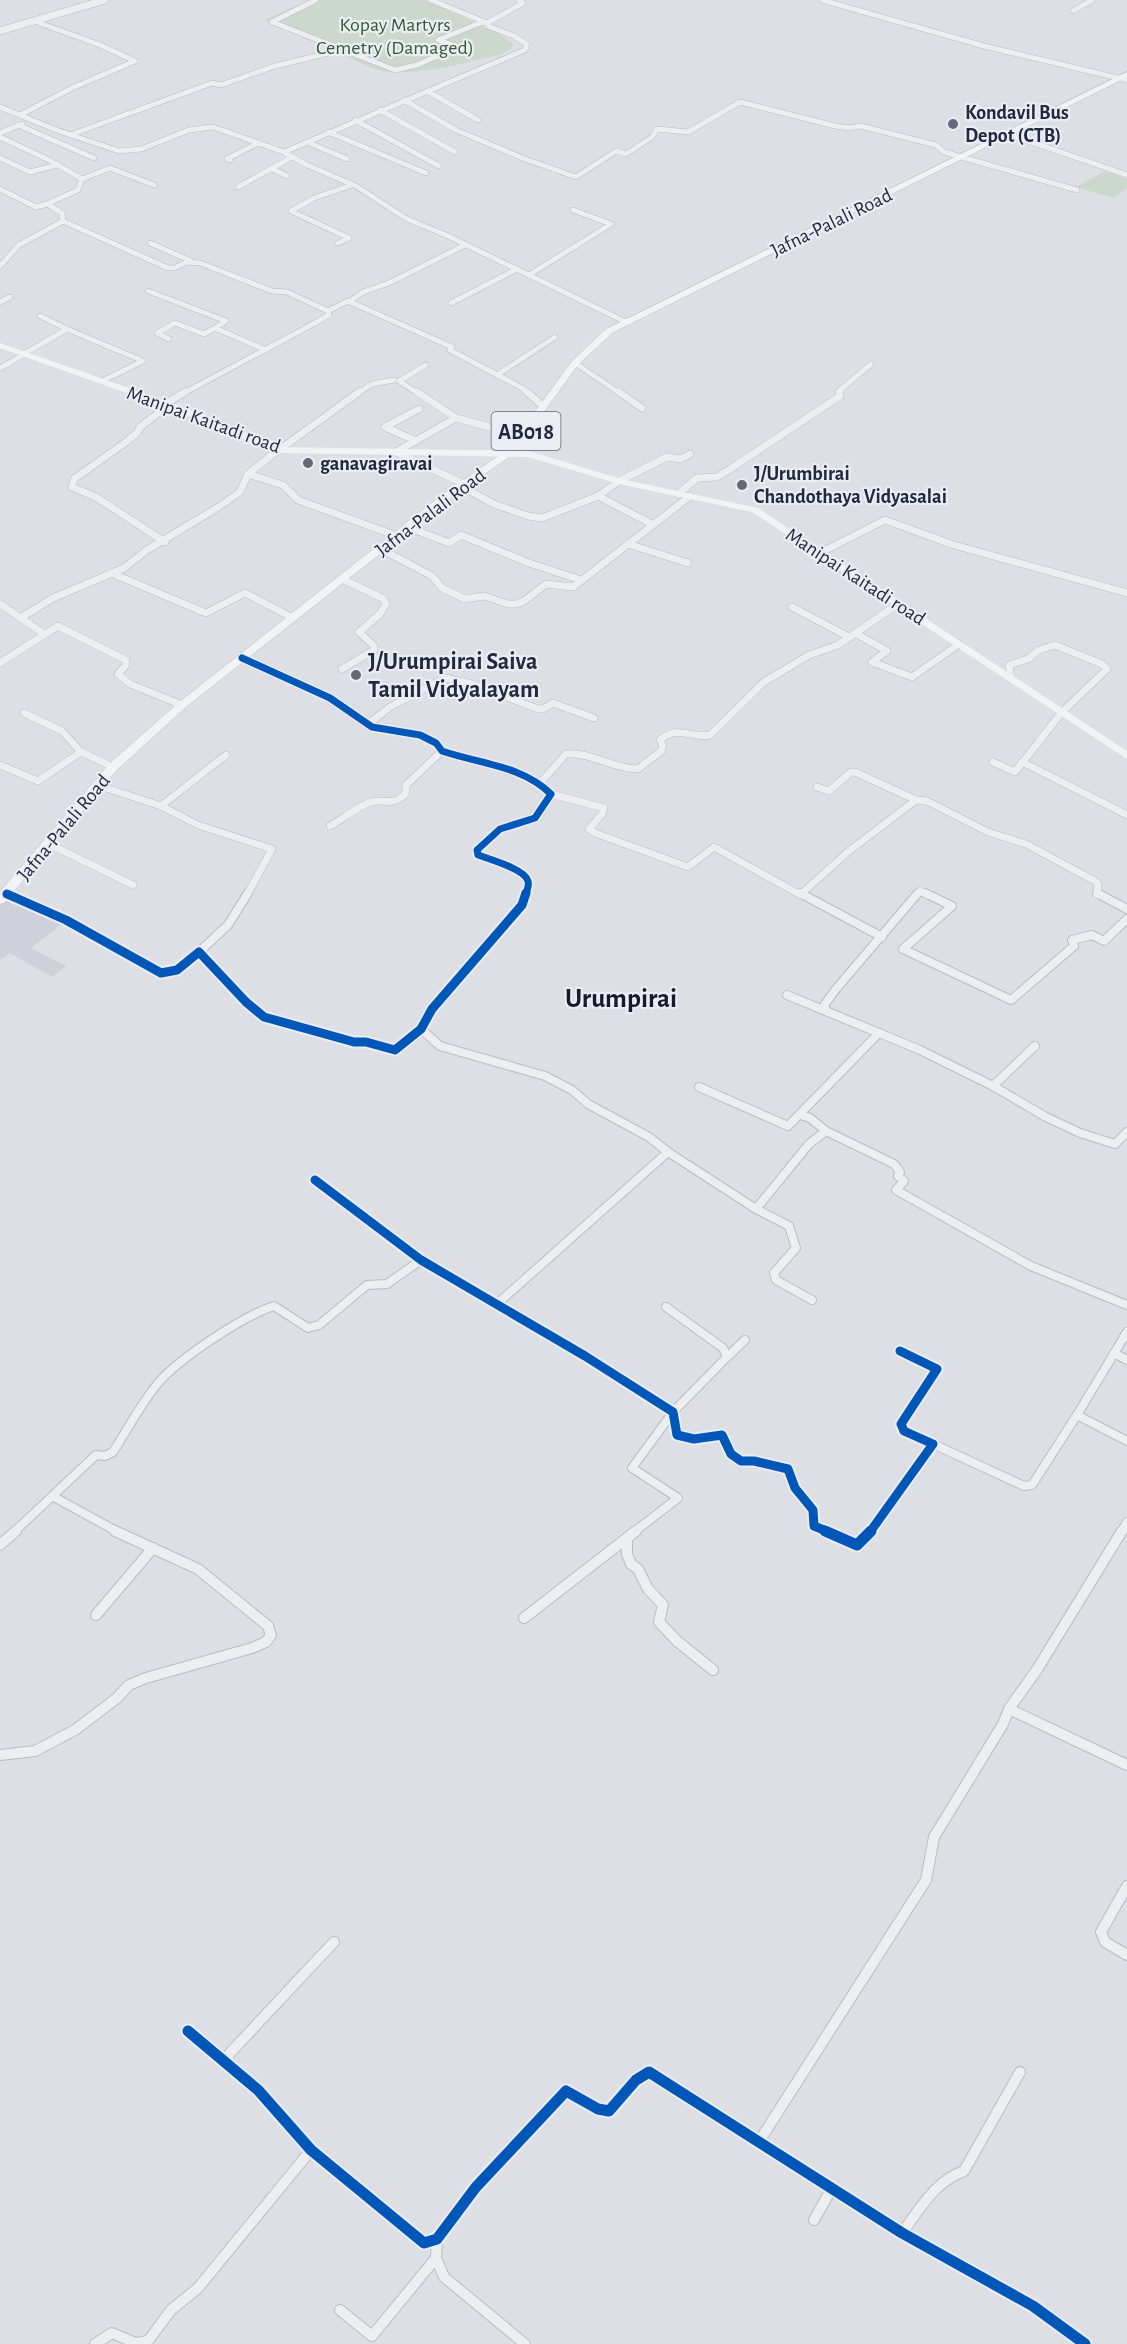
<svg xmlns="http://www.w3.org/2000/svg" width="1127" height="2344" font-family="'Alegreya Sans',sans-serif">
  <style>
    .built { fill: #ced0da }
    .green { fill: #ccd8ce }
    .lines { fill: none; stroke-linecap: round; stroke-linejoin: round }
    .minor-far3-casing { stroke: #bbbcc2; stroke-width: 6 }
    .minor-far2-casing { stroke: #bbbcc2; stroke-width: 8 }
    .minor-far1-casing { stroke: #bbbcc2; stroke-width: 10 }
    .minor-casing { stroke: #bbbcc2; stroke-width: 12 }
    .tertiary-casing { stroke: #bbbcc2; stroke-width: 8 }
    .primary-casing { stroke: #babcc2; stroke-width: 1 }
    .minor-far3 { stroke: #edeef1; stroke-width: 5 }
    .minor-far2 { stroke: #edeef1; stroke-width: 7 }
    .minor-far1 { stroke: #edeef1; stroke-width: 8 }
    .minor { stroke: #edeef1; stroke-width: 10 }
    .tertiary { stroke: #edeef1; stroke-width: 7 }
    .secondary { fill: #f2f3f5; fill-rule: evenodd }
    .primary { fill: #f2f3f5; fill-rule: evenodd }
    .cycleway-far2-casing { stroke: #ebedf5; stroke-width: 10 }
    .cycleway-far1-casing { stroke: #ebedf5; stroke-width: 13 }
    .cycleway-casing { stroke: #ebedf5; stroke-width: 15 }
    .cycleway-far2 { stroke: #0057b8; stroke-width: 7 }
    .cycleway-far1 { stroke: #0057b8; stroke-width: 9 }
    .cycleway { stroke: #0057b8; stroke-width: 11 }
    .poi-dot { fill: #656878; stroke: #ebedf5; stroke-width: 2 }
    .labels { text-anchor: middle; stroke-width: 4.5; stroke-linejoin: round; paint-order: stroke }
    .far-park-label { font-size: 20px; fill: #305b31; stroke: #ebedf5 }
    .far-poi-label { font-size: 20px; font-weight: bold; fill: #24283e; stroke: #ebedf5; text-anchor: start }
    .far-street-label { font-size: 20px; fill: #24283e; stroke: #ebedf5 }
    .shield { fill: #ebedf5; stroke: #606375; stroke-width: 1.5 }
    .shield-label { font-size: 22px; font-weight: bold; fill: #24283e }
    .poi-label { font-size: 24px; font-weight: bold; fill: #24283e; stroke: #ebedf5; text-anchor: start }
    .quarter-label { font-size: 27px; font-weight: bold; fill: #171a2f; stroke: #ebedf5 }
  </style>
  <rect width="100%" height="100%" fill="#dedfe4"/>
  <polygon class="built" points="4,890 63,923 31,948 66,966 52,977 10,953 0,960 0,894"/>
  <g class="green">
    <path d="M 310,0 L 426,0 L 499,34 L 513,44 L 511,49 L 502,54 C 461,63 416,79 374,69 L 264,20 Z"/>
    <polygon points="1105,171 1127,179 1127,188 1113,198 1076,187"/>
  </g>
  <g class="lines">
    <g class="minor-far3-casing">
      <g id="minor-far3">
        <polyline points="316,0 272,22 395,70 417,65 458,47 438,40 480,23 488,23"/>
        <polyline points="431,0 485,22"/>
        <polyline points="822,0 984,46 1127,80"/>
        <polyline points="1073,11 1092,0"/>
        <polyline points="427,91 478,120"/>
        <polyline points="404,100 456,130 525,159 576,177 616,151 626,154 652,137 657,129 688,132 740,102 835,126 849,128 861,126 936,145 944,152 1077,190"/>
        <polyline points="0,107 59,131 119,151 141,149 189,130 213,127 284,152 307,165 356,186 407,219 446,235 626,322"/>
        <polyline points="380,110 455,152"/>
        <polyline points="20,115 72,88 135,61 100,45 34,21"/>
        <polyline points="355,120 439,166"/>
        <polyline points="18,125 94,158"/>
        <polyline points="328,132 426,173"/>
        <polyline points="0,133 22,124"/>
        <polyline points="1008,134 1127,175"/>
        <polyline points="70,135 212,83 221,85 275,66 341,50"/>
        <polyline points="0,137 49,160 82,179"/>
        <polyline points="307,142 347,159"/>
        <polyline points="284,152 525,50 527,44 514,36 488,26 489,22 523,3 518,0"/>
        <polyline points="0,158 30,172 57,165"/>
        <polyline points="230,160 227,159 258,143"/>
        <polyline points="270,168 287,176"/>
        <polyline points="238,187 292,157"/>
        <polyline points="0,189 36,207 51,203"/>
        <polyline points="63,221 62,213 50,206 51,202 78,190 82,179 110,168 154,185"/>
        <polyline points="150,243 191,261"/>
        <polyline points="338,243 349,238 291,211 314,198 352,185"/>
        <polyline points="0,266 19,245 63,221 168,268 174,268 187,262 200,263 272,291 287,292 328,311"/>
        <polyline points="529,275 611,224 573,210"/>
        <polyline points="148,291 226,321 215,328 266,350"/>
        <polyline points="0,302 10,297"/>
        <polyline points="349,302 363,292 389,283 465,245"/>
        <polyline points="451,303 517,269"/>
        <polyline points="67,329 143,361 102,381"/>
        <polyline points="169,339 157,333 175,323 204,334 215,328"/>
        <polyline points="24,354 67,329 40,316"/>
        <polyline points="575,363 621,394"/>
        <polyline points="0,368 25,354"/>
        <polyline points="497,375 555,337"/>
        <polyline points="182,394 315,323 329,315 328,311 348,301 452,347 450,350 522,388 529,394"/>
        <polyline points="356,394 372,384 394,380"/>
        <polyline points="419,394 399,381 426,365"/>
        <polyline points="840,394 839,391 871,364"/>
      </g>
    </g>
    <g class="minor-far2-casing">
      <g id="minor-far2">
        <polyline points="417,392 456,418 493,428 519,441"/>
        <polyline points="527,392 544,407"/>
        <polyline points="619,392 642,408"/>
        <polyline points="165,404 185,392"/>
        <polyline points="416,441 385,427 419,409"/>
        <polyline points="279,450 359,392"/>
        <polyline points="396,452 464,484"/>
        <polyline points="396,452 456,418"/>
        <polyline points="248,474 283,485 298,500 397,536"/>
        <polyline points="461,486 494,504 528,516 542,518 598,496 619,481 667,457 681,459 690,454"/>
        <polyline points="678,494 697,478 717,477 727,471 840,396 839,392"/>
        <polyline points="598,496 652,524"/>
        <polyline points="408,527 449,543 461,535 529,563 581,580"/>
        <polyline points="165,542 96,497 72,487 74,479 126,442 137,433 140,427 169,405"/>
        <polyline points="628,544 688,563"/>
        <polyline points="381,549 432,576 442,588 465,599 484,596 508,604 516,604 524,601 546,584 573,587 690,496"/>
        <polyline points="820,553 885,520 954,545 1127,593"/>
        <polyline points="111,573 206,613 245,593 293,618"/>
        <polyline points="342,579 384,599 386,604 380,614 359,632 374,646 374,650 342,669"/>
        <polyline points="0,604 44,634"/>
        <polyline points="792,607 849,637"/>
        <polyline points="22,617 53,598 124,568 147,550 220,506 240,492 248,474 278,450"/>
        <polyline points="855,633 887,651 872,662 912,677 959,644"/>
        <path d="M 242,658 L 330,698 L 372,727 L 420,735 L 436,743 L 442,751 C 480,764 521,765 551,794 L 535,818 L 500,829 L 477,850 L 478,855 C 489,859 525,869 528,881 C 529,885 527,891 525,895"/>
        <polyline points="0,663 58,626 126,660 126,665 118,674 130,684 182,705"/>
        <polyline points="24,713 62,731 81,752 113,767"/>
        <polyline points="368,724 390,707 445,678 476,685 538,709 543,709 553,703 594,718"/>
        <polyline points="993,762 1015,772 1062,712 1107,669 1102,664 1055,645 1039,650 1028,659 1009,665 1011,679"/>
        <polyline points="1022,762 1127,815"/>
        <polyline points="0,765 38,781 81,752"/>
        <path d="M 541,782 L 566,754 C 592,752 613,769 638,769 L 661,751 L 663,746 L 660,740 C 679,724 689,739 710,735 L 764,682 L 809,655 L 838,645 L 898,604"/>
        <polyline points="97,785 161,806 198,825 272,849 247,895"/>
        <polyline points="817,787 829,791 851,772 855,772 916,800"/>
        <polyline points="551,794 604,808 602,814 589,829 595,833 688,867 714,847 799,894"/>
        <polyline points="161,806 226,755"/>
        <path d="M 330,826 C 341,820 360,805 371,802 C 387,798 391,808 406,793 L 406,785 L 442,751"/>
        <polyline points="49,844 133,885"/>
        <polyline points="800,895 849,851 916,800 927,801 988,832 1026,844 1095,881 1098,884 1097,895"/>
        <polyline points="917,895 920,891 928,895"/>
      </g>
    </g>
    <g class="minor-far1-casing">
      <g id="minor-far1">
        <polyline points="800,893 882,937"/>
        <polyline points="925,893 952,906 903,949 1011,1000 1074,946 1072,940 1092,935 1104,941 1127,919"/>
        <polyline points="1097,893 1127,909"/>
        <polyline points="7,894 66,920 161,973 177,970 199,952 246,1002 264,1017 354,1042 366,1042 395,1050 421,1029 432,1009 522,905 526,893"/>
        <polyline points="199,952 228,925 248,893"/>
        <polyline points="787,995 879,1033"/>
        <polyline points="825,1010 825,1004 836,989 918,893"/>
        <polyline points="421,1029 440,1046 545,1076 572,1090 588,1104 649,1137 668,1152 497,1304"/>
        <polyline points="993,1086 1035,1046"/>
        <polyline points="699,1087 788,1126 879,1033 920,1050 993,1086 1046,1117 1080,1133 1115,1144 1127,1132"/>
        <polyline points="801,1115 810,1118 826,1131"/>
        <polyline points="668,1152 756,1209 809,1144 826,1131 894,1164 900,1172 898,1176 904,1181 896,1190 1031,1266 1127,1305"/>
        <polyline points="315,1180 421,1260 585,1356 673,1412 677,1435 694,1439 722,1435 731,1454 741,1461 754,1461 788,1469 795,1488 813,1510 814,1526 829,1532"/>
        <polyline points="756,1209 789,1226 796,1248 774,1273 776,1280 812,1300"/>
        <polyline points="1127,1332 1077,1415 1127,1441"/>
        <polyline points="1114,1353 1127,1360"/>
        <polyline points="727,1357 745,1340"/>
        <polyline points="933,1444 1024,1486 1032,1485 1077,1415"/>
        <polyline points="54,1497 118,1532"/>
        <path d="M 14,1532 L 96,1455 L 105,1456 L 113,1452 C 128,1429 141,1403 159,1382 C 180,1358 243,1316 274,1306 L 308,1328 L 319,1325 L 367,1285 L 387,1284 L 421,1260"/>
        <polyline points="634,1532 678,1498 632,1468 673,1412 727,1357 723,1348 666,1307"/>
        <polyline points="870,1532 933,1444 904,1431 901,1424 937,1369 900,1351"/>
        <polyline points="1121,1532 1127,1522"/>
      </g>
    </g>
    <g class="minor-casing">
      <g id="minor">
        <polyline points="825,1531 857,1545 871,1531"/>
        <polyline points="627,1538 627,1554 631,1564 638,1569 648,1589 663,1605 659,1622 677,1641 713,1670"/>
        <polyline points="0,1545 16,1531"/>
        <polyline points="96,1615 153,1548"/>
        <polyline points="524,1618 636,1531"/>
        <polyline points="1009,1709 1127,1765"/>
        <polyline points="0,1755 35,1751 75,1730 117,1698 129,1685 146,1678 252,1648 266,1642 271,1635 268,1626 198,1569 115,1531"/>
        <polyline points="1127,1886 1101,1932 1105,1942 1127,1955"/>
        <polyline points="188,2031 258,2090 311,2150 424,2243 437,2239 476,2187 566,2091 598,2109 609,2111 636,2080 649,2072 902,2233 1033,2306 1085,2344"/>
        <polyline points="227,2064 229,2054 334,1942"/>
        <polyline points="760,2140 926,1880 934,1837 1003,1724 1009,1709 1038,1668 1122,1531"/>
        <polyline points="814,2220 832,2188"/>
        <path d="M 902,2233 C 920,2209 934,2182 964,2171 L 1020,2072"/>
        <polyline points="437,2239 436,2258 444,2277 525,2344"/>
        <polyline points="340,2310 372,2336 436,2258"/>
        <polyline points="95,2344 112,2333 136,2343 148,2341 171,2310 198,2288 311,2150"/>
      </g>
    </g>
    <g class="tertiary-casing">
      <polyline id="tertiary" points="0,31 105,0"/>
    </g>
    <g class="primary-casing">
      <polygon id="primary" points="1127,72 1127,77 612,333 578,365 513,454 451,498 186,707 117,770 4,903 0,904 0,892 109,764 178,703 443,494 507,450 572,361 606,329"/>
    </g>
    <use href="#minor-far3" class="minor-far3"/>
    <use href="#minor-far2" class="minor-far2"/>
    <use href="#minor-far1" class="minor-far1"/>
    <use href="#minor" class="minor"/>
    <use href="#tertiary" class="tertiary"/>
    <polygon class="secondary" points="0,343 172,403 279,447 529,451 621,479 758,508 1127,751 1127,759 752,512 619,484 528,457 278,453 166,407 0,348"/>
    <use href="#primary" class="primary"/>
    <g class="cycleway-far2-casing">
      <path id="cycleway-far2" d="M 242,658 L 330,698 L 372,727 L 420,735 L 436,743 L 442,751 C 480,764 521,765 551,794 L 535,818 L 500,829 L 477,850 L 478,855 C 489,859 525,869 528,881 C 529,885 527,891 525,895"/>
    </g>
    <g class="cycleway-far1-casing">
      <g id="cycleway-far1">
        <polyline points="7,894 66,920 161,973 177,970 199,952 246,1002 264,1017 354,1042 366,1042 395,1050 421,1029 432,1009 522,905 526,893"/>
        <polyline points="315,1180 421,1260 585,1356 673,1412 677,1435 694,1439 722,1435 731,1454 741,1461 754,1461 788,1469 795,1488 813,1510 814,1526 829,1532"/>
        <polyline points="870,1532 933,1444 904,1431 901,1424 937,1369 900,1351"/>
      </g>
    </g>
    <g class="cycleway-casing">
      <g id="cycleway">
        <polyline points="825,1531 857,1545 871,1531"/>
        <polyline points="188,2031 258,2090 311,2150 424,2243 437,2239 476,2187 566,2091 598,2109 609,2111 636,2080 649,2072 902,2233 1033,2306 1085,2344"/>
      </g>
    </g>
    <use href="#cycleway-far2" class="cycleway-far2"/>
    <use href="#cycleway-far1" class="cycleway-far1"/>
    <use href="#cycleway" class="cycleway"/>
  </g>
  <g class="poi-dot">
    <circle cx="953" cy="124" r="6"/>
    <circle cx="308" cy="463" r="6"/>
    <circle cx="742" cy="485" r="6"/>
    <circle cx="356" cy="675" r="6"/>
  </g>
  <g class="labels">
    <g class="far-park-label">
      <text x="395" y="31">Kopay Martyrs<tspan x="395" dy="23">Cemetry (Damaged)</tspan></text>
    </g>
    <g class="far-poi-label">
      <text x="965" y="119">Kondavil Bus<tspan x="965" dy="23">Depot (CTB)</tspan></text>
      <text x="320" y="470">ganavagiravai</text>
      <text x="754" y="480">J/Urumbirai<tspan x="754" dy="23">Chandothaya Vidyasalai</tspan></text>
    </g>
    <g class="far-street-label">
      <text transform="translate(831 222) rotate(-26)" y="7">Jafna-Palali Road</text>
      <text transform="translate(204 419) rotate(20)" y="7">Manipai Kaitadi road</text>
      <text transform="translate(430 512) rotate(-37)" y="7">Jafna-Palali Road</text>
      <text transform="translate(856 576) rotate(33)" y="7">Manipai Kaitadi road</text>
      <text transform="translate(63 827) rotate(-50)" y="7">Jafna-Palali Road</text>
    </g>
    <rect class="shield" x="491.5" y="412" width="69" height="38" rx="4.5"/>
    <g class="shield-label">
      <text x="526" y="439">AB018</text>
    </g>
    <g class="poi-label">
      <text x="368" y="669">J/Urumpirai Saiva<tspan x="368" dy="28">Tamil Vidyalayam</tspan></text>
    </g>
    <g class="quarter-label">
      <text x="621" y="1007">Urumpirai</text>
    </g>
  </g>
</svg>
